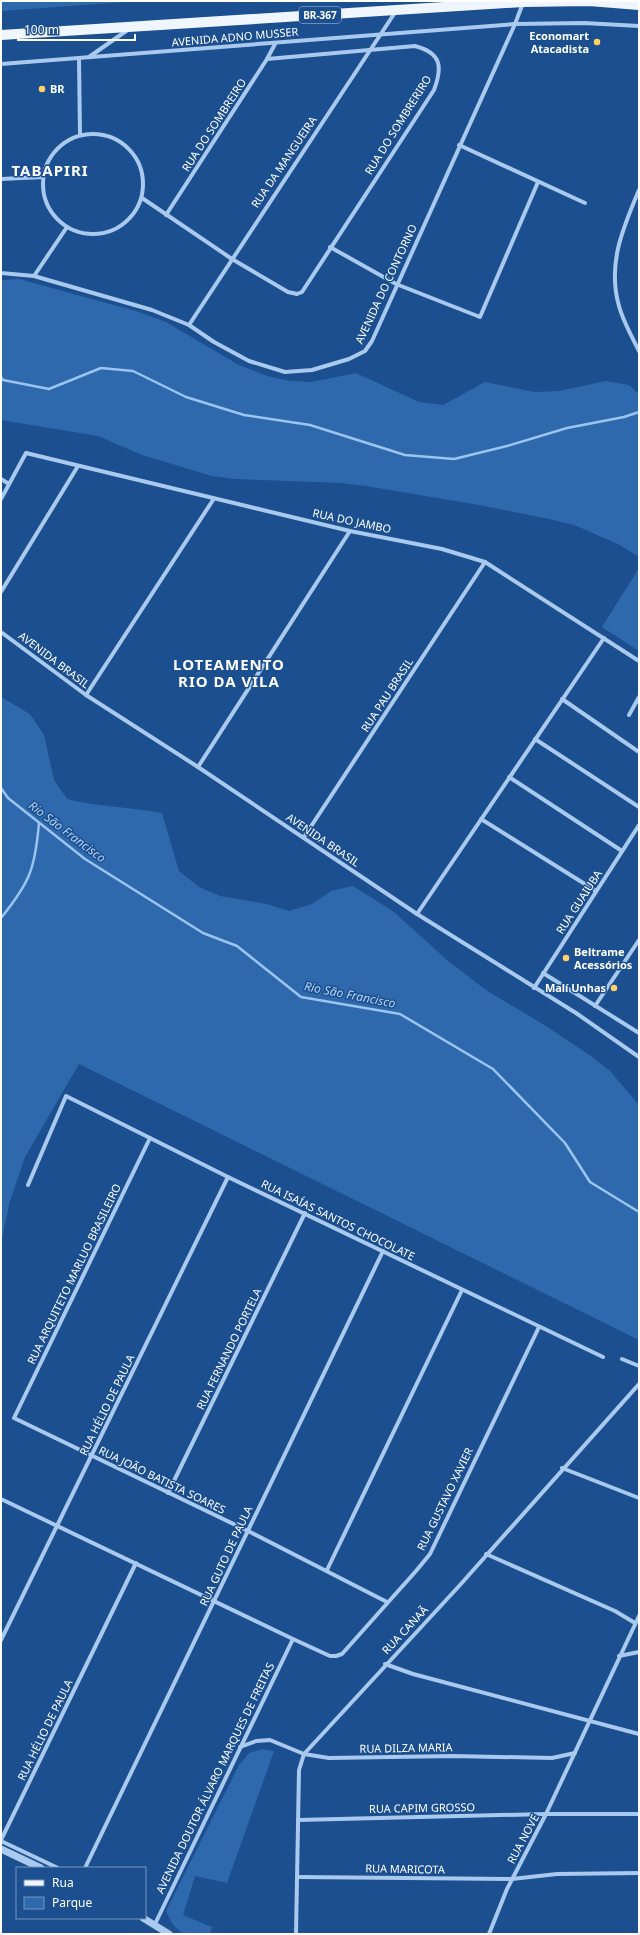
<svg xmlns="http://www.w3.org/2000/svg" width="640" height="1935" font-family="'Noto Sans',sans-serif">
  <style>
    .green { fill: #2e69ad }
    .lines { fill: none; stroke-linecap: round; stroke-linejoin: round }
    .stream { stroke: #9cc4f0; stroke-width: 2.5 }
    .minor { stroke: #a9c9ee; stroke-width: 4 }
    .tertiary { stroke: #a9c9ee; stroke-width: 7 }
    .primary { stroke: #f0f6ff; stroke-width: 10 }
    .poi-dot { fill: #ffd166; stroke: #1b4f8f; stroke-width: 1.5 }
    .labels { text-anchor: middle; stroke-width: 3; stroke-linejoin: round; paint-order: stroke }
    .shield { fill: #1b4f8f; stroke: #bbcadd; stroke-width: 1 }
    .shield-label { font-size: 10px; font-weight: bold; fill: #fff }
    .poi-label { font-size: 11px; font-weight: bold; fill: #fff; stroke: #1b4f8f; text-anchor: end }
    .street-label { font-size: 11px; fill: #fff; stroke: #1b4f8f }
    .water-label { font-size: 12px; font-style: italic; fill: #b5d3f5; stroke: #1b4f8f }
    .district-label { font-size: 15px; font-weight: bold; letter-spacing: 1px; fill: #fff; stroke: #1b4f8f }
  </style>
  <rect width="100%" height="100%" fill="#1b4f8f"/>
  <g class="green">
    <polygon points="1,1 140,1 1,11"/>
    <polygon points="19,279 139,312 166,322 237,364 267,376 290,381 311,382 356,373 419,402 443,405 485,382 534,392 559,391 606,381 629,385 639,394 639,557 618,544 574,525 549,519 479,505 366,486 341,483 235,479 212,476 142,455 98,436 1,420 1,280"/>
    <polygon points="639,568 639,651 602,627"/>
    <path d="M 1,697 L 30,714 L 44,735 L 54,780 L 67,799 C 99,807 130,807 162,813 L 179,871 L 199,887 L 220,896 L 267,904 L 289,911 L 312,904 L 331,891 L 353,886 L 394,912 L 447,960 L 486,990 L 546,1026 L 591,1056 L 610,1071 L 639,1105 L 639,1340 L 79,1064 L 25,1157 L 10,1201 L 1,1243 Z"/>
    <polygon points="262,1749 274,1751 227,1883 195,1876 183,1915 212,1927 210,1934 183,1934 173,1925 166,1911 239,1765 249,1753"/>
  </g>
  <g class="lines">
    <g class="stream">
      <polyline points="1,377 3,380 49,389 101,368 133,371 186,397 244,415 310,425 405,455 454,459 507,446 567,428 624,417 639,412"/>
      <polyline points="1,788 8,798 85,859 203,933 237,946 301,997 400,1014 493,1069 565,1143 590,1182 639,1212"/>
      <path d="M 1,918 C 30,882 35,869 39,823"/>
    </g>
    <g class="minor">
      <polyline points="89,57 129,29"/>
      <polyline points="79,59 80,135"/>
      <polyline points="1,64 515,24 584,23 639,26"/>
      <circle cx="93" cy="184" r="50"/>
      <polyline points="459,145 585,203"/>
      <polyline points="1,179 43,177"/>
      <path d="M 639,190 C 623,228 607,264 619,306 C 623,321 632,337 639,351"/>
      <path d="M 142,198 L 232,259 L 288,292 L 297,294 L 302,292 L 434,90 C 443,66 441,53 415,46 L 267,59"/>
      <polyline points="166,215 267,59 275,44"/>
      <polyline points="330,247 396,284 480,317 538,182"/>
      <polyline points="1,273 34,276 152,310 189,325 214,342 249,361 285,372 312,370 349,359 365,351 372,341 515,24 523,3"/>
      <polyline points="34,276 67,227"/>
      <polyline points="189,325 396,11"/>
      <polyline points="1,479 9,484"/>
      <polyline points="1,499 26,453 350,531 442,549 485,562 639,661"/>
      <polyline points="1,592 78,466"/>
      <polyline points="1,632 86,695 198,767 417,914 576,1013 639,1057"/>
      <polyline points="86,695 213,500"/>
      <polyline points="562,699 639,752"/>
      <polyline points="629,715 639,697"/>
      <polyline points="535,739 639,807"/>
      <polyline points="198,767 350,531"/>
      <polyline points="509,777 622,851"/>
      <polyline points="481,819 596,891"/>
      <polyline points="304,837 485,562"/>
      <polyline points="417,914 604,638"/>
      <polyline points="543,973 639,1033"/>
      <polyline points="534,988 639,825"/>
      <polyline points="595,1006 639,940"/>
      <polyline points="150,1138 14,1418 248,1531 387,1602"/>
      <polyline points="28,1185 66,1096 228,1177 603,1357"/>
      <polyline points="622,1359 639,1366"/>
      <polyline points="562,1468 639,1498"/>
      <polyline points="168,1493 305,1213"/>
      <polyline points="1,1499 293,1639 330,1656 336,1656 342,1654 416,1571 430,1554 539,1327"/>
      <polyline points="486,1554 615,1611 635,1623"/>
      <polyline points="327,1570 462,1290"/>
      <polyline points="1,1640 228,1177"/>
      <polyline points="619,1656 639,1652"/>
      <polyline points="385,1664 413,1674 639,1734"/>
      <polyline points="240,1747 256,1741 270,1740 304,1754 329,1758 453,1756 552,1758 575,1753"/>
      <polyline points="298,1820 546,1814 639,1814"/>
      <polyline points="1,1840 136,1563"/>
      <polyline points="1,1841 58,1868"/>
      <polyline points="85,1868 383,1251"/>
      <polyline points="298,1877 512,1879 557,1874 639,1873"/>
      <polyline points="155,1924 293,1639"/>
      <polyline points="296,1934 299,1770 304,1754 460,1585 639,1384"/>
      <polyline points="489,1934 507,1889 546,1814 639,1616"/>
    </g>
    <g class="tertiary">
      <polyline points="1,1849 41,1868"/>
      <polyline points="143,1918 169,1934"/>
    </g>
    <polyline class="primary" points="1,35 523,2 589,1 639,5"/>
  </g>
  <g class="poi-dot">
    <circle cx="597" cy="42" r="4"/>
    <circle cx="42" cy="89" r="4"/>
    <circle cx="566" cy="958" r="4"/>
    <circle cx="614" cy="988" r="4"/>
  </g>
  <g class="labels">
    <rect class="shield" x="299" y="7" width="42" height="16" rx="3"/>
    <g class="shield-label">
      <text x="320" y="19">BR-367</text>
    </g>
    <g class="poi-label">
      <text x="589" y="40">Economart<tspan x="589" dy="13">Atacadista</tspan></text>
      <text x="50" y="93" text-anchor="start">BR</text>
      <text x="574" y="956" text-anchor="start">Beltrame<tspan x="574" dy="13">Acessórios</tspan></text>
      <text x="606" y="992">Malí Unhas</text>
    </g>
    <g class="street-label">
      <text transform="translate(235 37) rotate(-5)" y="4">AVENIDA ADNO MUSSER</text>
      <text transform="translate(214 125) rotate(-57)" y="4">RUA DO SOMBREIRO</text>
      <text transform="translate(398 125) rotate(-58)" y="4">RUA DO SOMBRERIRO</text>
      <text transform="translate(284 162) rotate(-56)" y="4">RUA DA MANGUEIRA</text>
      <text transform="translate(386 284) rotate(-65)" y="4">AVENIDA DO CONTORNO</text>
      <text transform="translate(352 521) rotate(12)" y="4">RUA DO JAMBO</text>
      <text transform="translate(54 660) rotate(37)" y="4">AVENIDA BRASIL</text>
      <text transform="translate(387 695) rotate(-57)" y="4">RUA PAU BRASIL</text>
      <text transform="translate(323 840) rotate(34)" y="4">AVENIDA BRASIL</text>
      <text transform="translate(579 902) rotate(-57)" y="4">RUA GUAIUBA</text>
      <text transform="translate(338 1220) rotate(26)" y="4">RUA ISAÍAS SANTOS CHOCOLATE</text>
      <text transform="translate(74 1274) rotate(-64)" y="4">RUA ARQUITETO MARLUO BRASILEIRO</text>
      <text transform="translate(229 1349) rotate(-64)" y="4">RUA FERNANDO PORTELA</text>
      <text transform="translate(107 1405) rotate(-64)" y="4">RUA HÉLIO DE PAULA</text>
      <text transform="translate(162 1480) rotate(26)" y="4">RUA JOÃO BATISTA SOARES</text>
      <text transform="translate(445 1499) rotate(-64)" y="4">RUA GUSTAVO XAVIER</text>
      <text transform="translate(226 1556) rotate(-65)" y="4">RUA GUTO DE PAULA</text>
      <text transform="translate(405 1630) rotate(-47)" y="4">RUA CANAÃ</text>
      <text transform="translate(45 1730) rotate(-64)" y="4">RUA HÉLIO DE PAULA</text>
      <text transform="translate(406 1748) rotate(-1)" y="4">RUA DILZA MARIA</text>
      <text transform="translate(215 1778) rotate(-64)" y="4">AVENIDA DOUTOR ÁLVARO MARQUES DE FREITAS</text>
      <text transform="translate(422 1808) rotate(-1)" y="4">RUA CAPIM GROSSO</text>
      <text transform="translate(523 1839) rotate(-62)" y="4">RUA NOVE</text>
      <text transform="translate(405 1869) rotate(1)" y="4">RUA MARICOTA</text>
    </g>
    <g class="water-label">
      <text transform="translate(67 832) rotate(37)" y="4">Rio São Francisco</text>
      <text transform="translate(350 995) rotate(11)" y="4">Rio São Francisco</text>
    </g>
    <g class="district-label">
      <text x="50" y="176">TABAPIRI</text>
      <text x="229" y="670">LOTEAMENTO<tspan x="229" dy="17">RIO DA VILA</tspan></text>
    </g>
  </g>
  <rect width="640" height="1935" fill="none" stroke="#ffffff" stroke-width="4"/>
  <rect x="16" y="1867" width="130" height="52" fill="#1b4f8f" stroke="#7695bc"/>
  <rect x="24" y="1880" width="20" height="6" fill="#f0f6ff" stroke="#7695bc"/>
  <text x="52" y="1887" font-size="12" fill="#ffffff">Rua</text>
  <rect x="24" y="1897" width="20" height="12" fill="#2e69ad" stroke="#7695bc"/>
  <text x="52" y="1907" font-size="12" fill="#ffffff">Parque</text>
  <path d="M18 34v6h117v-6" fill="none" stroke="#ffffff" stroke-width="2"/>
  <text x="24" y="34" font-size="12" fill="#ffffff" stroke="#1b4f8f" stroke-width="3" paint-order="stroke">100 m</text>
</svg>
